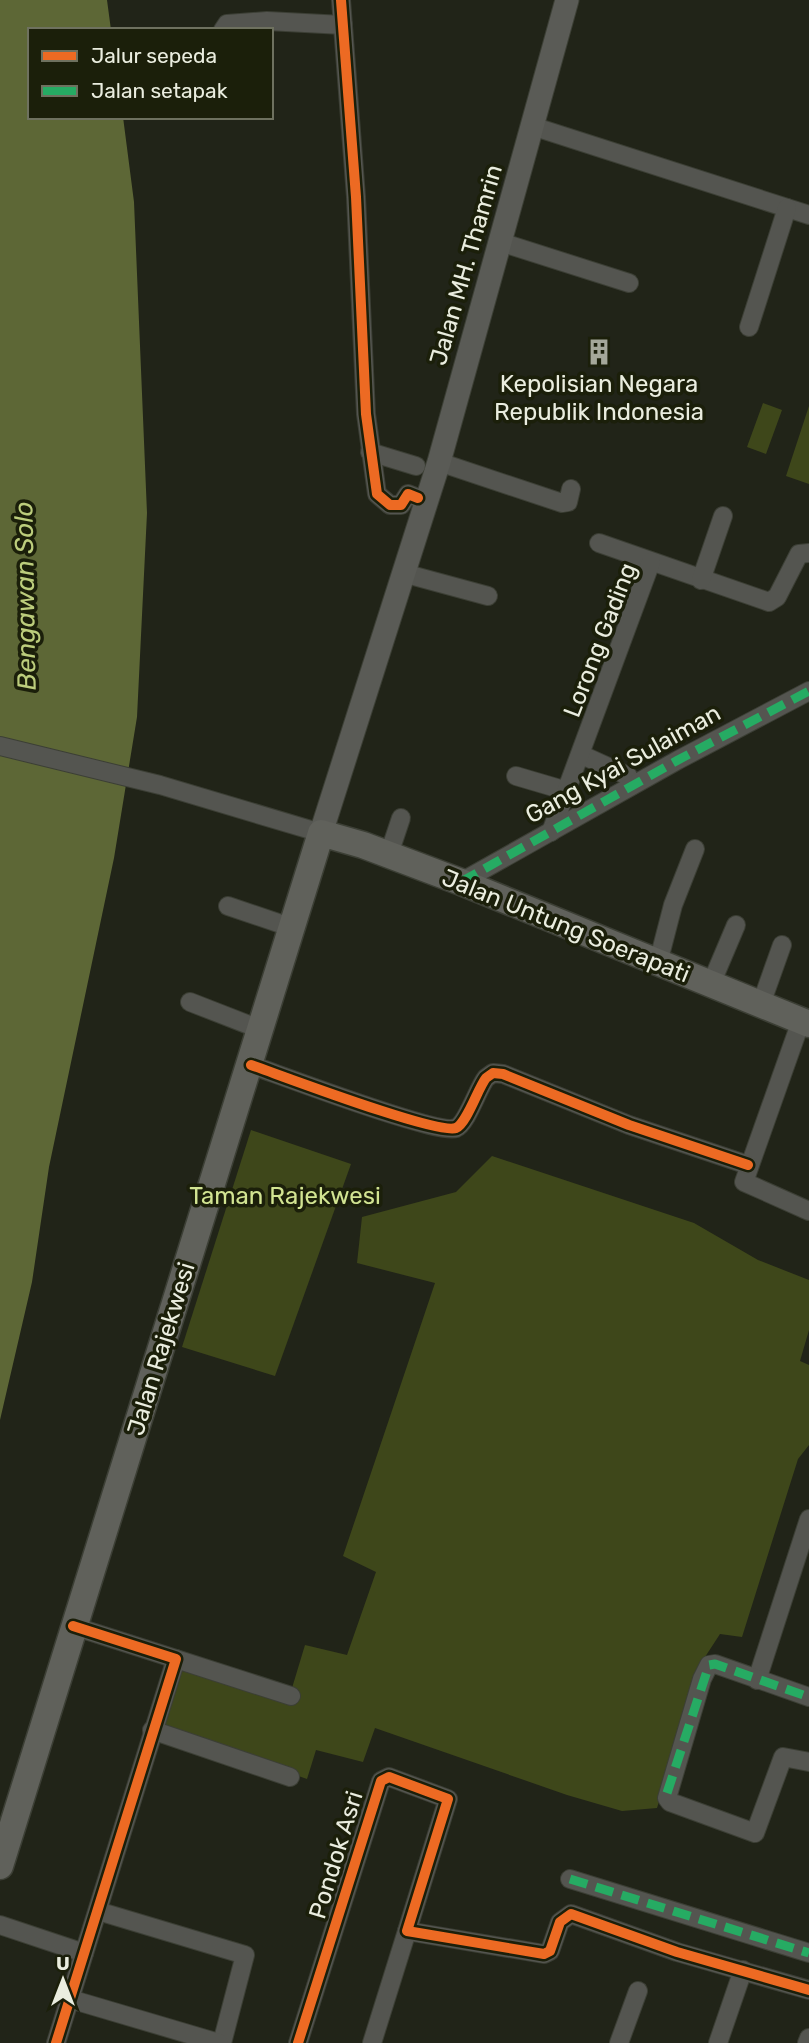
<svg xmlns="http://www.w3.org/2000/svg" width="809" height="2043" font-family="Rubik,sans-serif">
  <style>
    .green { fill: #3e471a }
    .water { fill: #5d6736 }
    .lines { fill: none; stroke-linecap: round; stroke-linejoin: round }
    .minor-casing { stroke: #3c3f35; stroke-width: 20 }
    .major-casing { stroke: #3c3f35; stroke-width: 25 }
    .highway-casing { stroke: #3c3f35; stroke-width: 29 }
    .minor { stroke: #545550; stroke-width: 18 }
    .major { stroke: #5a5b56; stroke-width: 23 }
    .highway { stroke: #60615b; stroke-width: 26 }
    .quiet { stroke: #26ab63; stroke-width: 9; stroke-dasharray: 18 9; stroke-linecap: butt }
    .cycleway-casing { stroke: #1b1f0a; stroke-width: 15 }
    .cycleway { stroke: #ed6a23; stroke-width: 10 }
    .labels { text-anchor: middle; stroke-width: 7; stroke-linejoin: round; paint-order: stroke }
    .street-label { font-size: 24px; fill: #eaeddf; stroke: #1b1f0a }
    .poi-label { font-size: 24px; fill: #eaeddf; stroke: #1b1f0a }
    .park-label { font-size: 24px; fill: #d2e492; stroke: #1b1f0a }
    .water-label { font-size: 26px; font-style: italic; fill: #bccd7c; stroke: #1b1f0a }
  </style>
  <rect width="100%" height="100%" fill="#212418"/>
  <g class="green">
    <polygon points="763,403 782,410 766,454 747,447"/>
    <polygon points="809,406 809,484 786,476"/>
    <polygon points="251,1130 351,1164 275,1376 182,1347"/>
    <polygon points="492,1156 694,1223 758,1260 809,1280 809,1330 800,1361 809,1365 809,1445 798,1459 742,1637 720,1634 705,1657 657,1808 622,1811 567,1795 375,1728 363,1762 316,1750 307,1779 158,1727 179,1669 292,1688 305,1645 347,1655 376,1572 343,1556 435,1283 357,1263 362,1217 456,1192"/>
  </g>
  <polygon class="water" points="0,0 107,0 111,30 30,30 30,117 123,117 134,202 147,513 137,717 114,858 49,1167 32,1282 0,1420"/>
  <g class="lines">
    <g class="minor-casing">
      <g id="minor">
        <polyline points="341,0 356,197 366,414 377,494 390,505 401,505 408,494 418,498"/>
        <polyline points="223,30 227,24 267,21 343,25"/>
        <polyline points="532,126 809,215"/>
        <polyline points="500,242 629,283"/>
        <polyline points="749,327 787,208"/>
        <polyline points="370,452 416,466"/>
        <polyline points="439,462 562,503 568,502 571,489"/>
        <polyline points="599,543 769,602 777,597 799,554 809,553"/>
        <polyline points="403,573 488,596"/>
        <polyline points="701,580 723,516"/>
        <polyline points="0,746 160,785 321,833"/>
        <polyline points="582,755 628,776 631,786"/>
        <polyline points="516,776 567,791"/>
        <polyline points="551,832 651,562"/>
        <polyline points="389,854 401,818"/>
        <polyline points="461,882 678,760 809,691"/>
        <polyline points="228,906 293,928"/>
        <polyline points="658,963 673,905 695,849"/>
        <polyline points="711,984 736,925"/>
        <polyline points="190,1002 262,1030"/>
        <polyline points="761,1004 782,945"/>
        <polyline points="801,1021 744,1182 809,1211"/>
        <path d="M 251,1065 C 280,1075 437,1135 456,1128 C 467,1123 478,1088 486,1078 L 493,1073 L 503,1074 L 629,1125 L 748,1165"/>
        <polyline points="176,1659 291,1696"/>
        <polyline points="757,1680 809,1519"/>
        <polyline points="809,1697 715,1664 709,1665 702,1679 667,1798 670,1802 755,1833 783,1757 809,1762"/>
        <polyline points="152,1730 290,1777"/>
        <polyline points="570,1879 809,1953"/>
        <polyline points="98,1911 245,1955 222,2043"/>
        <polyline points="0,1925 84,1953"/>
        <polyline points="70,1999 219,2043"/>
        <polyline points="56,2043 176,1659 73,1626"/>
        <polyline points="298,2043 381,1781 389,1777 448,1799 407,1931 544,1954 550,1951 560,1922 571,1914 677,1952 809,1990"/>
        <polyline points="372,2043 407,1931"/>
        <polyline points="619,2043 638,1991"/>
        <polyline points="718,2043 743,1970"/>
        <polyline points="807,2043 809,2038"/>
      </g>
    </g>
    <g class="major-casing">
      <polyline id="major" points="321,833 439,462 567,0"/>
    </g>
    <g class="highway-casing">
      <polyline id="highway" points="0,1866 321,833 363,845 461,882 809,1024"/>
    </g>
    <use href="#minor" class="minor"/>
    <use href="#major" class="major"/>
    <use href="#highway" class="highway"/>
    <g class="quiet">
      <polyline points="461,882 678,760 809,691"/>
      <polyline points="667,1793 709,1665 715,1664 809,1697"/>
      <polyline points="570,1879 809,1953"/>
    </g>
    <g class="cycleway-casing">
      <g id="cycleway">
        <polyline points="341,0 356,197 366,414 377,494 390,505 401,505 408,494 418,498"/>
        <path d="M 251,1065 C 280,1075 437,1135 456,1128 C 467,1123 478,1088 486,1078 L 493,1073 L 503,1074 L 629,1125 L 748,1165"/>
        <polyline points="56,2043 176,1659 73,1626"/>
        <polyline points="298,2043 381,1781 389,1777 448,1799 407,1931 544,1954 550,1951 560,1922 571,1914 677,1952 809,1990"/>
      </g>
    </g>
    <use href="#cycleway" class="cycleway"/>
  </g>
  <defs>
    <g id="building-bare" transform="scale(2.1)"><path d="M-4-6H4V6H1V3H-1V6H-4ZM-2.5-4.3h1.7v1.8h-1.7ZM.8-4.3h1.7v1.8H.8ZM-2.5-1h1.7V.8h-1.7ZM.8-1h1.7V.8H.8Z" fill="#a4a799" stroke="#1b1f0a" stroke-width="2.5" paint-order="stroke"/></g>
  </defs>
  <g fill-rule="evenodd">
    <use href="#building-bare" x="599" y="352"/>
  </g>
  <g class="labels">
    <g class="street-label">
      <text transform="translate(466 265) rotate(-74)" y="8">Jalan MH. Thamrin</text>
      <text transform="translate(600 640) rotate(-69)" y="8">Lorong Gading</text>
      <text transform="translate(623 764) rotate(-29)" y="8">Gang Kyai Sulaiman</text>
      <text transform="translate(566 926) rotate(22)" y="8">Jalan Untung Soerapati</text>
      <text transform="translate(161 1349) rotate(-73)" y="8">Jalan Rajekwesi</text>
      <text transform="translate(336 1855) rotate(-73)" y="8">Pondok Asri</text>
    </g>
    <g class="poi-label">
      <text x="599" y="392">Kepolisian Negara<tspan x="599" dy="28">Republik Indonesia</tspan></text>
    </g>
    <g class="park-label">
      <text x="285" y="1204">Taman Rajekwesi</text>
    </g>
    <g class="water-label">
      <text transform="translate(25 596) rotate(-91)" y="9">Bengawan Solo</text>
    </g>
  </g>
  <rect x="28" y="28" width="245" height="91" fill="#1b1f0a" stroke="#6e715f" stroke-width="2"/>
  <rect x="42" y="51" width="35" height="10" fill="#ed6a23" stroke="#6e715f" stroke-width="2"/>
  <text x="91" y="63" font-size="21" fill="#eaeddf">Jalur sepeda</text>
  <rect x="42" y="86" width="35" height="10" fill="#26ab63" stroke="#6e715f" stroke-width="2"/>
  <text x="91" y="98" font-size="21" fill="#eaeddf">Jalan setapak</text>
  <g transform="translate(63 1980)" stroke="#1b1f0a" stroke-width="5" paint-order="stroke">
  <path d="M0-5L12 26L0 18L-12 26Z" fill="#eaeddf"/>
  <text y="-10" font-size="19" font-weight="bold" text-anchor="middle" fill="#eaeddf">U</text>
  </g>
</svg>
